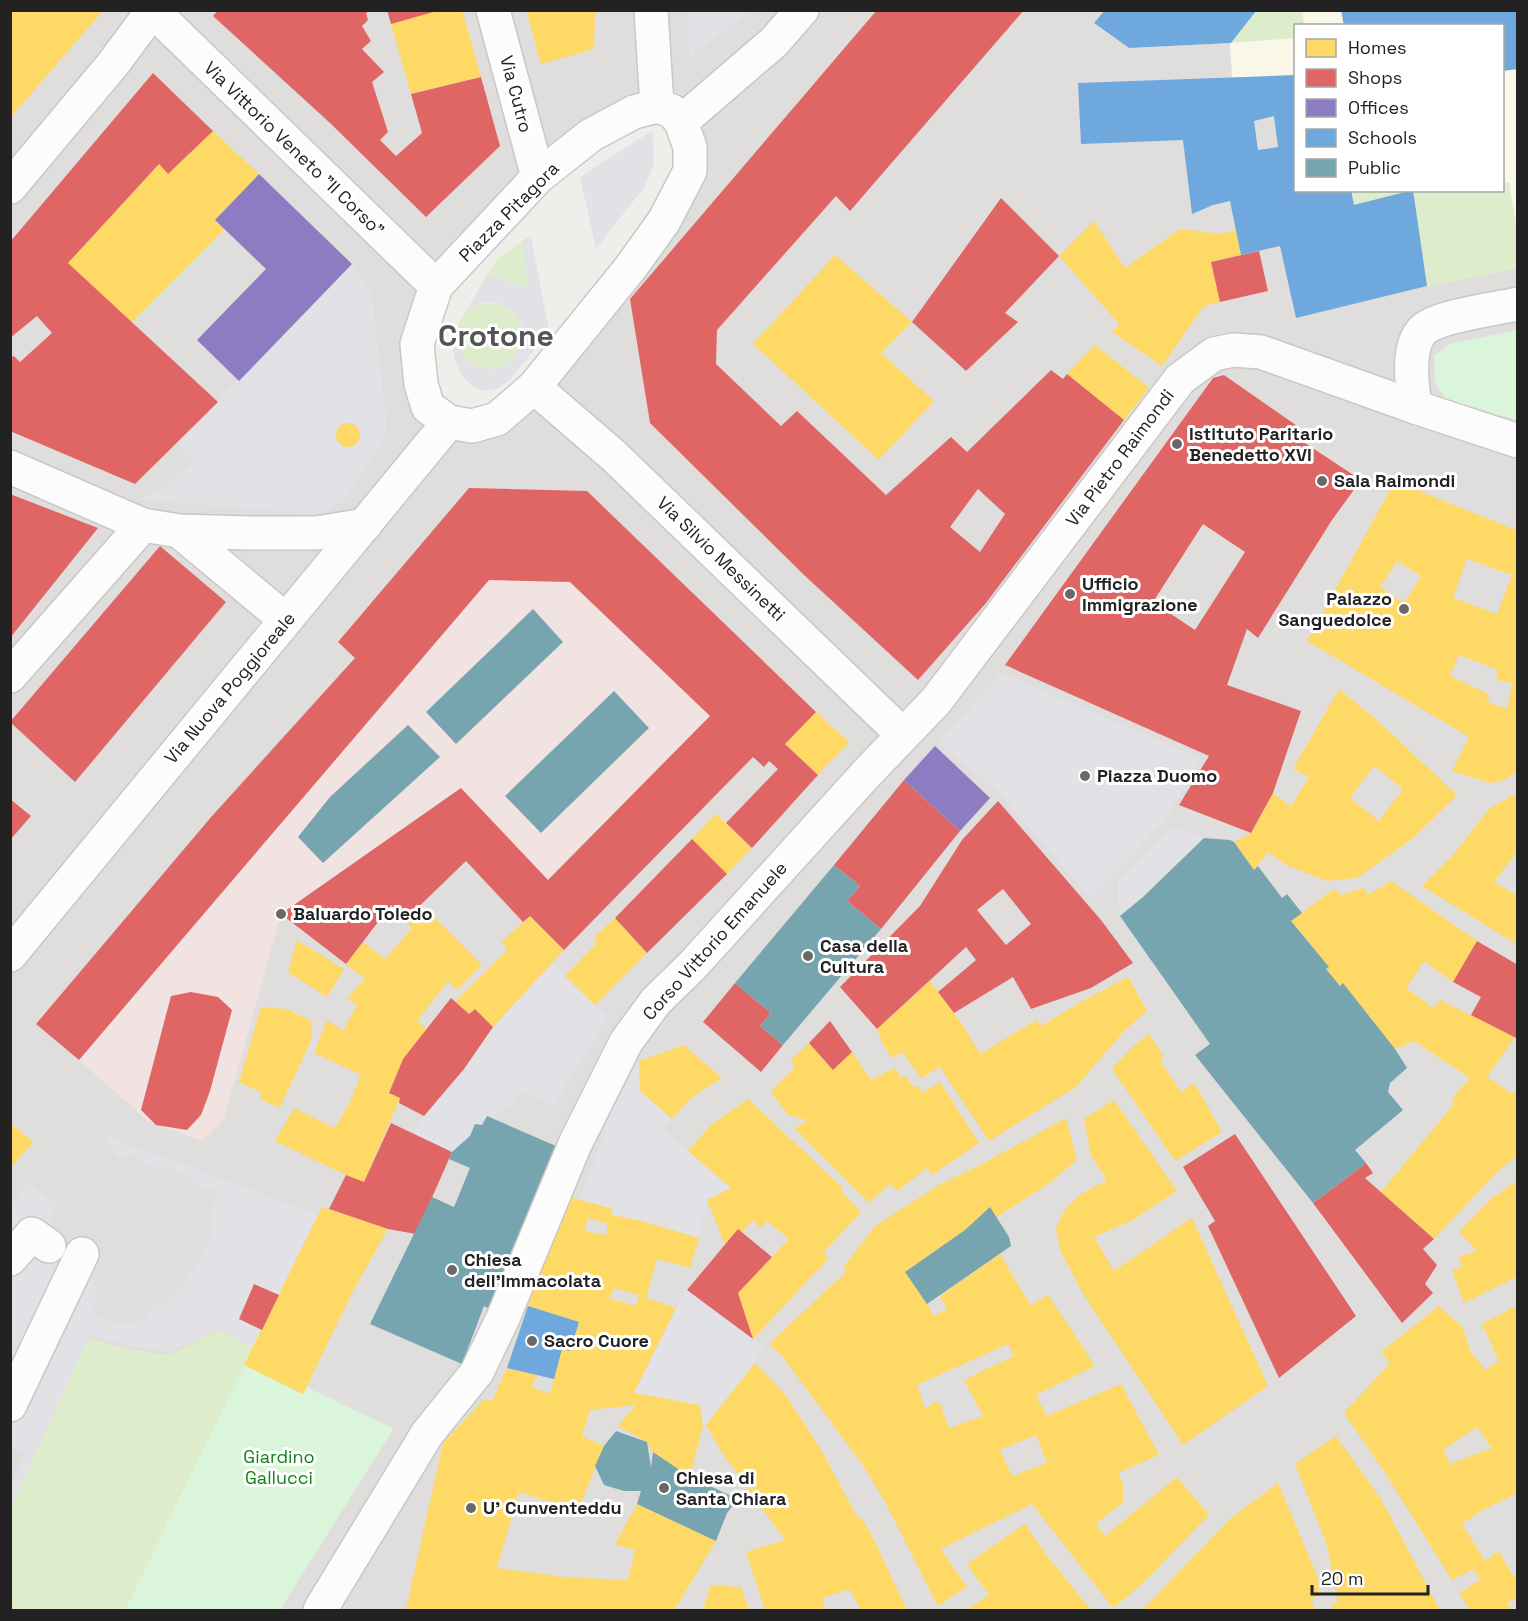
<svg xmlns="http://www.w3.org/2000/svg" width="1528" height="1621" font-family="'Space Grotesk',sans-serif">
  <style>
    .residential { fill: #dfdedc; fill-rule: evenodd }
    .commercial { fill: #f1e3e1 }
    .education { fill: #f8f7e8 }
    .grass { fill: #ddeccb }
    .park { fill: #daf5da }
    .parking { fill: #e0dfde }
    .plaza { fill: #e2e1e5; fill-rule: evenodd }
    .homes { fill: #ffd966; fill-rule: evenodd }
    .shops { fill: #e06666; fill-rule: evenodd }
    .offices { fill: #8e7cc3 }
    .schools { fill: #6fa8dc; fill-rule: evenodd }
    .public { fill: #76a5af }
    .lines { fill: none; stroke-linecap: round; stroke-linejoin: round }
    .street-casing { stroke: #c9c8c7; stroke-width: 36 }
    .street { stroke: #fdfcfc; stroke-width: 33 }
    .poi-dot { fill: #6a6968; stroke: #fff; stroke-width: 2 }
    .labels { text-anchor: middle; stroke-width: 6; stroke-linejoin: round; paint-order: stroke }
    .street-label { font-size: 18px; fill: #222; stroke: #fff }
    .poi-label { font-size: 18px; font-weight: bold; fill: #222; stroke: #fff; text-anchor: start }
    .park-label { font-size: 18px; fill: #0c8416; stroke: #fff }
    .town-label { font-size: 30px; font-weight: bold; fill: #555; stroke: #fff }
  </style>
  <rect width="100%" height="100%" fill="#f0eeeb"/>
  <path class="residential" d="M 11,11 L 1517,11 L 1517,1610 L 11,1610 ZM 1296,26 L 1502,26 L 1502,190 L 1296,190 ZM 672,111 L 690,171 L 497,419 L 428,407 L 436,286 L 591,135 Z"/>
  <polygon class="commercial" points="489,580 570,582 710,716 548,880 460,788 281,914 224,1119 202,1141 149,1122 79,1060"/>
  <polygon class="education" points="1105,10 1517,11 1517,268 1427,286 1502,190 1502,26 1296,26 1295,75 1232,78 1230,43 1129,48 1094,23"/>
  <g class="grass">
    <polygon points="1257,11 1302,11 1304,25 1296,26 1295,38 1231,43"/>
    <polygon points="1509,182 1517,229 1517,268 1427,286 1413,191 1502,190 1503,183"/>
    <polygon points="1351,191 1351,190 1410,191 1354,205"/>
    <polygon points="522,241 528,288 487,275 498,259"/>
    <circle cx="489" cy="336" r="33"/>
    <polygon points="217,1330 253,1347 125,1610 11,1610 11,1507 88,1337 125,1349 169,1355"/>
  </g>
  <g class="park">
    <polygon points="1517,330 1517,420 1447,400 1435,383 1434,356 1450,344"/>
    <polygon points="244,1365 302,1394 306,1386 394,1428 280,1610 125,1610"/>
  </g>
  <g class="parking">
    <polygon points="1051,34 1074,54 1041,110 895,276 855,235 998,75"/>
    <polygon points="134,1154 156,1171 167,1168 185,1173 198,1187 216,1189 212,1226 206,1251 181,1287 142,1321 127,1326 90,1315 97,1292 88,1262 112,1248 124,1231 129,1212 128,1186 117,1157"/>
    <polygon points="344,1322 438,1366 405,1434 312,1390"/>
  </g>
  <g class="plaza">
    <polygon points="744,10 749,12 689,58 688,11"/>
    <polygon points="653,130 654,164 645,186 596,249 580,177"/>
    <polygon points="531,236 549,331 510,380 497,389 484,391 473,386 464,378 456,364 453,348 458,324 456,337 458,347 465,359 472,364 480,368 493,369 500,368 512,360 520,347 523,334 520,322 510,309 497,303 489,302 478,304 469,309 462,318 487,275 528,288 522,241"/>
    <path d="M 352,264 L 368,287 L 373,304 L 386,418 L 385,436 L 381,444 L 342,502 L 322,512 L 303,513 L 140,500 L 155,490 L 162,490 L 193,461 L 176,443 ZM 345,423 L 353,424 L 359,430 L 359,438 L 355,444 L 344,446 L 338,440 L 336,433 Z"/>
    <polygon points="1001,673 1201,759 1164,822 1091,898 1000,793 938,743"/>
    <polygon points="1171,827 1204,838 1143,897 1120,916 1117,881"/>
    <polygon points="551,964 608,1017 554,1105 519,1092 515,1102 501,1110 495,1119 487,1116 482,1125 475,1124 470,1136 452,1152 413,1134 424,1116 464,1069 493,1027"/>
    <polygon points="639,1061 640,1091 672,1119 663,1129 731,1188 707,1200 699,1238 638,1220 611,1215 581,1200 610,1114"/>
    <polygon points="104,1135 318,1215 279,1295 254,1285 239,1319 262,1330 253,1347 216,1329 169,1352 125,1345 90,1334 11,1507 11,1485 25,1455 11,1446 11,1205 28,1183 58,1205 51,1213 50,1218 54,1227 62,1232 41,1254 54,1262 65,1264 88,1262 97,1292 91,1315 127,1326 142,1321 181,1287 206,1251 212,1226 215,1189 198,1187 185,1173 167,1168 156,1171 135,1154 117,1157"/>
    <polygon points="687,1290 764,1346 755,1363 706,1425 634,1393 676,1308"/>
  </g>
  <g class="homes">
    <polygon points="10,10 97,10 101,13 10,118"/>
    <polygon points="440,10 462,10 481,77 411,94 391,24"/>
    <polygon points="526,10 595,10 594,49 541,64"/>
    <polygon points="213,131 259,174 215,220 225,229 131,323 68,263 159,164 168,174"/>
    <polygon points="1094,221 1125,268 1180,229 1221,234 1236,230 1241,255 1211,262 1220,302 1204,306 1162,366 1112,332 1119,324 1059,256"/>
    <polygon points="835,255 912,322 881,353 934,401 879,460 753,344"/>
    <polygon points="1095,345 1149,388 1124,420 1067,374"/>
    <circle cx="348" cy="435" r="12"/>
    <path d="M 1395,481 L 1518,531 L 1518,772 L 1501,781 L 1490,783 L 1452,771 L 1469,737 L 1307,641 ZM 1467,559 L 1512,575 L 1497,614 L 1453,598 ZM 1397,561 L 1421,576 L 1404,603 L 1380,587 ZM 1459,655 L 1498,670 L 1496,680 L 1512,683 L 1507,709 L 1486,701 L 1490,695 L 1450,676 Z"/>
    <path d="M 1339,689 L 1378,721 L 1457,795 L 1412,839 L 1357,878 L 1327,881 L 1286,865 L 1268,852 L 1254,870 L 1234,842 L 1251,833 L 1273,793 L 1291,806 L 1309,777 L 1293,769 ZM 1374,766 L 1403,789 L 1379,821 L 1350,798 Z"/>
    <polygon points="816,712 849,742 818,775 785,744"/>
    <polygon points="1518,792 1518,850 1494,882 1518,896 1518,945 1422,886 1453,855 1489,809"/>
    <polygon points="716,814 752,848 727,874 692,839"/>
    <polygon points="1391,881 1477,941 1453,982 1424,961 1406,988 1434,1008 1440,1000 1515,1037 1487,1077 1513,1094 1518,1087 1518,1155 1496,1173 1434,1239 1381,1192 1455,1103 1451,1099 1470,1078 1414,1041 1395,1049 1343,983 1340,986 1326,969 1329,967 1291,921 1334,889 1341,895 1364,888 1368,895"/>
    <polygon points="421,904 482,965 457,990 448,981 417,1021 427,1029 403,1059 389,1093 400,1098 364,1182 346,1175 275,1141 294,1108 335,1128 349,1104 361,1075 314,1053 327,1020 343,1031 357,1005 347,998 365,979 346,964 363,942 385,959 412,928 405,920"/>
    <polygon points="530,916 564,950 493,1027 475,1009 469,1014 455,1002 508,949 501,942"/>
    <polygon points="615,918 647,953 595,1005 565,976 597,943 593,939"/>
    <polygon points="297,940 344,969 327,997 288,972"/>
    <polygon points="1128,977 1147,1011 1125,1030 1076,1087 989,1141 940,1067 921,1078 902,1052 892,1058 882,1043 877,1029 930,981 964,1027 980,1054 1036,1020 1041,1026 1081,1002"/>
    <polygon points="261,1007 287,1009 311,1021 312,1038 280,1108 260,1099 261,1092 239,1082"/>
    <polygon points="1149,1034 1164,1057 1160,1060 1181,1092 1194,1083 1222,1132 1175,1161 1112,1069 1134,1045"/>
    <polygon points="809,1043 833,1070 852,1052 871,1080 895,1068 901,1078 905,1075 913,1087 917,1085 922,1093 940,1082 979,1143 932,1175 927,1168 897,1191 890,1184 869,1203 795,1129 807,1120 788,1115 771,1092 795,1067 790,1061"/>
    <polygon points="684,1045 722,1078 692,1097 672,1119 640,1091 639,1061"/>
    <polygon points="748,1099 844,1189 841,1191 861,1212 823,1253 829,1258 753,1339 738,1293 789,1239 767,1221 760,1228 753,1220 742,1232 738,1229 725,1245 707,1200 731,1188 688,1151 711,1125"/>
    <polygon points="1114,1100 1177,1191 1133,1220 1094,1237 1114,1271 1192,1218 1268,1386 1183,1445 1082,1292 1060,1250 1056,1228 1065,1209 1081,1194 1107,1180 1091,1156 1084,1119"/>
    <path d="M 1066,1118 L 1077,1160 L 1047,1185 L 995,1218 L 990,1207 L 965,1230 L 905,1272 L 927,1304 L 933,1316 L 947,1310 L 940,1296 L 1000,1254 L 1030,1305 L 1048,1295 L 1095,1366 L 1036,1395 L 1047,1416 L 1121,1384 L 1159,1455 L 1118,1473 L 1123,1484 L 1123,1502 L 1096,1524 L 1105,1536 L 1177,1477 L 1209,1515 L 1142,1584 L 1113,1608 L 1032,1504 L 941,1549 L 967,1587 L 938,1606 L 886,1504 L 864,1467 L 783,1357 L 769,1344 L 847,1271 L 843,1268 L 874,1227 L 937,1186 L 984,1163 ZM 1008,1344 L 1014,1356 L 964,1380 L 983,1416 L 949,1428 L 939,1401 L 925,1408 L 917,1385 ZM 1036,1435 L 1047,1463 L 1012,1476 L 1000,1450 Z"/>
    <polygon points="10,1123 33,1142 10,1169"/>
    <polygon points="1518,1180 1518,1276 1464,1303 1452,1271 1463,1266 1458,1257 1477,1251 1459,1232 1492,1198"/>
    <path d="M 566,1196 L 613,1209 L 611,1215 L 638,1220 L 699,1238 L 690,1268 L 657,1259 L 646,1298 L 676,1308 L 634,1393 L 700,1405 L 703,1425 L 690,1477 L 653,1452 L 647,1442 L 618,1426 L 636,1405 L 590,1410 L 582,1436 L 604,1446 L 578,1511 L 519,1492 L 497,1568 L 564,1577 L 628,1580 L 635,1550 L 615,1544 L 637,1504 L 716,1541 L 674,1610 L 406,1610 L 443,1443 L 484,1399 L 492,1401 L 507,1368 L 537,1375 L 532,1387 L 550,1394 L 562,1349 L 570,1351 L 579,1322 L 528,1306 ZM 588,1218 L 608,1224 L 606,1235 L 585,1231 ZM 614,1288 L 639,1295 L 636,1306 L 609,1298 Z"/>
    <polygon points="322,1207 388,1229 353,1291 303,1394 244,1365"/>
    <path d="M 1518,1305 L 1518,1493 L 1481,1511 L 1462,1524 L 1485,1561 L 1499,1551 L 1513,1576 L 1518,1574 L 1518,1598 L 1507,1603 L 1511,1610 L 1470,1610 L 1459,1593 L 1480,1580 L 1473,1569 L 1452,1580 L 1385,1473 L 1344,1413 L 1390,1363 L 1381,1352 L 1439,1306 L 1463,1328 L 1470,1350 L 1485,1370 L 1499,1361 L 1482,1324 ZM 1477,1427 L 1492,1448 L 1450,1464 L 1443,1450 Z"/>
    <polygon points="755,1363 785,1394 820,1448 858,1518 861,1517 874,1540 907,1610 861,1610 849,1589 823,1598 825,1610 765,1610 746,1552 785,1540 721,1451 706,1425"/>
    <polygon points="1336,1436 1381,1499 1440,1610 1333,1610 1332,1604 1338,1604 1327,1545 1295,1464"/>
    <polygon points="1278,1483 1318,1578 1319,1596 1311,1599 1315,1610 1142,1610 1230,1519"/>
    <polygon points="1025,1524 1047,1556 1091,1610 966,1610 989,1595 967,1564"/>
    <polygon points="711,1585 741,1587 749,1610 703,1610"/>
  </g>
  <g class="shops">
    <polygon points="218,10 372,10 366,13 368,20 362,26 371,41 362,49 384,72 372,82 388,132 380,140 396,156 422,133 411,94 481,77 500,146 426,217 330,123 213,16"/>
    <polygon points="387,10 437,10 437,11 391,24"/>
    <path d="M 877,10 L 1024,10 L 850,211 L 836,196 L 717,330 L 716,364 L 781,426 L 797,411 L 886,495 L 951,437 L 967,452 L 1051,370 L 1063,379 L 1067,374 L 1124,420 L 986,603 L 918,680 L 804,575 L 650,423 L 630,299 ZM 978,489 L 1005,514 L 980,552 L 950,527 Z"/>
    <polygon points="153,73 213,131 168,174 159,164 68,263 218,402 135,484 10,431 10,358 14,356 20,362 52,333 37,316 10,338 10,242"/>
    <polygon points="1001,198 1059,256 1005,313 1018,322 966,371 912,322"/>
    <polygon points="1259,251 1268,291 1220,302 1211,262"/>
    <path d="M 1224,375 L 1310,435 L 1305,443 L 1361,480 L 1332,520 L 1258,638 L 1247,629 L 1227,685 L 1301,711 L 1273,793 L 1251,833 L 1179,805 L 1209,756 L 1005,665 L 1213,378 ZM 1203,524 L 1245,552 L 1195,630 L 1153,602 Z"/>
    <polygon points="469,488 587,491 816,712 785,744 818,775 752,848 726,823 778,769 769,761 764,767 753,757 564,950 530,916 523,922 466,861 405,920 391,905 346,964 281,914 461,788 548,880 710,716 570,582 489,580 79,1060 36,1024 212,816 355,658 338,642"/>
    <polygon points="10,494 98,528 10,638"/>
    <polygon points="160,546 226,602 75,782 10,722"/>
    <polygon points="904,780 960,831 881,929 847,901 860,886 834,865"/>
    <polygon points="10,799 31,816 10,840"/>
    <path d="M 998,801 L 1101,920 L 1133,963 L 1091,988 L 1031,1009 L 1013,977 L 954,1013 L 938,992 L 976,960 L 966,947 L 877,1029 L 840,987 L 920,906 L 962,840 ZM 1003,889 L 1031,924 L 1006,945 L 977,910 Z"/>
    <polygon points="692,839 727,874 647,953 615,918"/>
    <polygon points="1477,941 1518,965 1518,1039 1471,1015 1481,997 1453,982"/>
    <polygon points="735,983 771,1013 760,1026 783,1045 761,1072 703,1022"/>
    <polygon points="191,992 218,997 232,1010 210,1091 201,1115 187,1130 156,1125 141,1110 171,996"/>
    <polygon points="451,998 469,1014 475,1009 493,1027 464,1069 424,1116 399,1103 400,1098 389,1093 403,1059"/>
    <polygon points="830,1021 852,1052 833,1070 809,1043"/>
    <polygon points="391,1123 452,1152 416,1234 388,1229 329,1209 346,1175 364,1182"/>
    <polygon points="1235,1134 1356,1316 1279,1378 1208,1226 1215,1221 1183,1167"/>
    <polygon points="1366,1163 1373,1173 1365,1178 1434,1239 1423,1249 1437,1265 1425,1284 1433,1293 1402,1323 1313,1203"/>
    <polygon points="738,1229 772,1257 738,1293 753,1339 687,1290"/>
    <polygon points="254,1284 279,1295 262,1330 239,1319"/>
  </g>
  <g class="offices">
    <polygon points="259,174 352,264 239,381 197,340 266,269 215,220"/>
    <polygon points="935,746 990,798 960,831 904,780"/>
  </g>
  <g class="schools">
    <polygon points="1105,10 1257,10 1231,43 1129,48 1094,23"/>
    <polygon points="1341,10 1518,10 1518,69 1502,71 1502,26 1344,26"/>
    <path d="M 1296,75 L 1296,190 L 1351,190 L 1354,205 L 1413,190 L 1427,286 L 1296,318 L 1280,246 L 1241,255 L 1230,201 L 1213,205 L 1192,214 L 1183,140 L 1081,144 L 1078,83 ZM 1274,116 L 1278,147 L 1258,150 L 1254,121 Z"/>
    <polygon points="528,1306 579,1322 570,1351 562,1349 554,1379 507,1368"/>
  </g>
  <g class="public">
    <polygon points="533,609 563,642 456,744 426,712"/>
    <polygon points="614,691 649,728 541,833 505,796"/>
    <polygon points="408,725 440,757 323,863 298,837 330,797"/>
    <polygon points="1204,838 1230,840 1234,842 1254,870 1258,866 1282,898 1287,894 1302,913 1291,921 1329,967 1326,969 1340,986 1343,983 1395,1049 1407,1068 1390,1083 1388,1092 1403,1110 1355,1150 1366,1163 1313,1203 1195,1055 1210,1044 1120,916 1143,897"/>
    <polygon points="834,865 860,886 847,901 881,929 783,1045 760,1026 771,1013 735,983"/>
    <polygon points="487,1116 556,1146 491,1310 484,1306 462,1364 370,1324 432,1197 454,1207 470,1168 449,1159 452,1152 470,1136 475,1124 482,1125"/>
    <polygon points="990,1207 1009,1237 1011,1246 927,1304 905,1272 965,1230"/>
    <polygon points="616,1431 647,1442 651,1467 653,1452 690,1477 738,1499 727,1513 716,1541 637,1504 641,1491 624,1491 604,1485 595,1466 604,1446"/>
  </g>
  <g class="lines">
    <g class="street-casing">
      <g id="street">
        <polyline points="152,10 436,286"/>
        <polyline points="493,10 538,177"/>
        <polyline points="651,10 657,106"/>
        <polygon points="657,106 672,111 681,122 690,147 690,171 664,221 631,267 534,387 497,419 472,426 449,422 428,407 421,384 417,344 436,286 538,177 591,135 634,112"/>
        <polyline points="681,122 774,42 802,10"/>
        <polyline points="10,187 113,64 153,10"/>
        <polyline points="534,387 614,456 903,735"/>
        <path d="M 1415,407 C 1412,386 1406,347 1423,330 C 1438,316 1495,309 1518,304"/>
        <polyline points="10,467 143,525 179,531 247,533 317,533 365,525"/>
        <polyline points="179,531 286,620"/>
        <polyline points="10,676 143,525"/>
        <polyline points="10,955 449,422"/>
        <polyline points="10,1259 32,1234 49,1246"/>
        <polyline points="10,1405 82,1254"/>
        <polyline points="320,1610 427,1434 477,1372 503,1318 575,1144 626,1042 656,1001 692,966 867,773 936,701 1180,379 1214,354 1233,350 1261,352 1415,407 1518,441"/>
      </g>
    </g>
    <use href="#street" class="street"/>
  </g>
  <g class="poi-dot">
    <circle cx="1177" cy="444" r="6"/>
    <circle cx="1322" cy="481" r="6"/>
    <circle cx="1070" cy="594" r="6"/>
    <circle cx="1404" cy="609" r="6"/>
    <circle cx="1085" cy="776" r="6"/>
    <circle cx="281" cy="914" r="6"/>
    <circle cx="808" cy="956" r="6"/>
    <circle cx="452" cy="1270" r="6"/>
    <circle cx="532" cy="1341" r="6"/>
    <circle cx="664" cy="1488" r="6"/>
    <circle cx="471" cy="1508" r="6"/>
  </g>
  <g class="labels">
    <g class="street-label">
      <text transform="translate(516 94) rotate(75)" y="6">Via Cutro</text>
      <text transform="translate(294 149) rotate(44)" y="6">Via Vittorio Veneto "Il Corso"</text>
      <text transform="translate(509 212) rotate(-45)" y="6">Piazza Pitagora</text>
      <text transform="translate(1120 458) rotate(-53)" y="6">Via Pietro Raimondi</text>
      <text transform="translate(721 559) rotate(44)" y="6">Via Silvio Messinetti</text>
      <text transform="translate(230 688) rotate(-50)" y="6">Via Nuova Poggioreale</text>
      <text transform="translate(715 941) rotate(-48)" y="6">Corso Vittorio Emanuele</text>
    </g>
    <g class="poi-label">
      <text x="1189" y="440">Istituto Paritario<tspan x="1189" dy="21">Benedetto XVI</tspan></text>
      <text x="1334" y="487">Sala Raimondi</text>
      <text x="1082" y="590">Ufficio<tspan x="1082" dy="21">Immigrazione</tspan></text>
      <text x="1392" y="605" text-anchor="end">Palazzo<tspan x="1392" dy="21">Sanguedolce</tspan></text>
      <text x="1097" y="782">Piazza Duomo</text>
      <text x="293" y="920">Baluardo Toledo</text>
      <text x="820" y="952">Casa della<tspan x="820" dy="21">Cultura</tspan></text>
      <text x="464" y="1266">Chiesa<tspan x="464" dy="21">dell'Immacolata</tspan></text>
      <text x="544" y="1347">Sacro Cuore</text>
      <text x="676" y="1484">Chiesa di<tspan x="676" dy="21">Santa Chiara</tspan></text>
      <text x="483" y="1514">U' Cunventeddu</text>
    </g>
    <g class="park-label">
      <text x="279" y="1463">Giardino<tspan x="279" dy="21">Gallucci</tspan></text>
    </g>
    <g class="town-label">
      <text x="496" y="346">Crotone</text>
    </g>
  </g>
  <rect width="1528" height="1621" fill="none" stroke="#222222" stroke-width="24"/>
  <rect x="1294" y="24" width="210" height="168" fill="#ffffff" stroke="#a7a7a7" stroke-width="1.5"/>
  <rect x="1306" y="39" width="30" height="18" fill="#ffd966" stroke="#a7a7a7" stroke-width="1.5"/>
  <text x="1348" y="54" font-size="18" fill="#222222">Homes</text>
  <rect x="1306" y="69" width="30" height="18" fill="#e06666" stroke="#a7a7a7" stroke-width="1.5"/>
  <text x="1348" y="84" font-size="18" fill="#222222">Shops</text>
  <rect x="1306" y="99" width="30" height="18" fill="#8e7cc3" stroke="#a7a7a7" stroke-width="1.5"/>
  <text x="1348" y="114" font-size="18" fill="#222222">Offices</text>
  <rect x="1306" y="129" width="30" height="18" fill="#6fa8dc" stroke="#a7a7a7" stroke-width="1.5"/>
  <text x="1348" y="144" font-size="18" fill="#222222">Schools</text>
  <rect x="1306" y="159" width="30" height="18" fill="#76a5af" stroke="#a7a7a7" stroke-width="1.5"/>
  <text x="1348" y="174" font-size="18" fill="#222222">Public</text>
  <path d="M1312 1585v9h116v-9" fill="none" stroke="#222222" stroke-width="3"/>
  <text x="1321" y="1585" font-size="18" fill="#222222" stroke="#ffffff" stroke-width="4.5" paint-order="stroke">20 m</text>
</svg>
